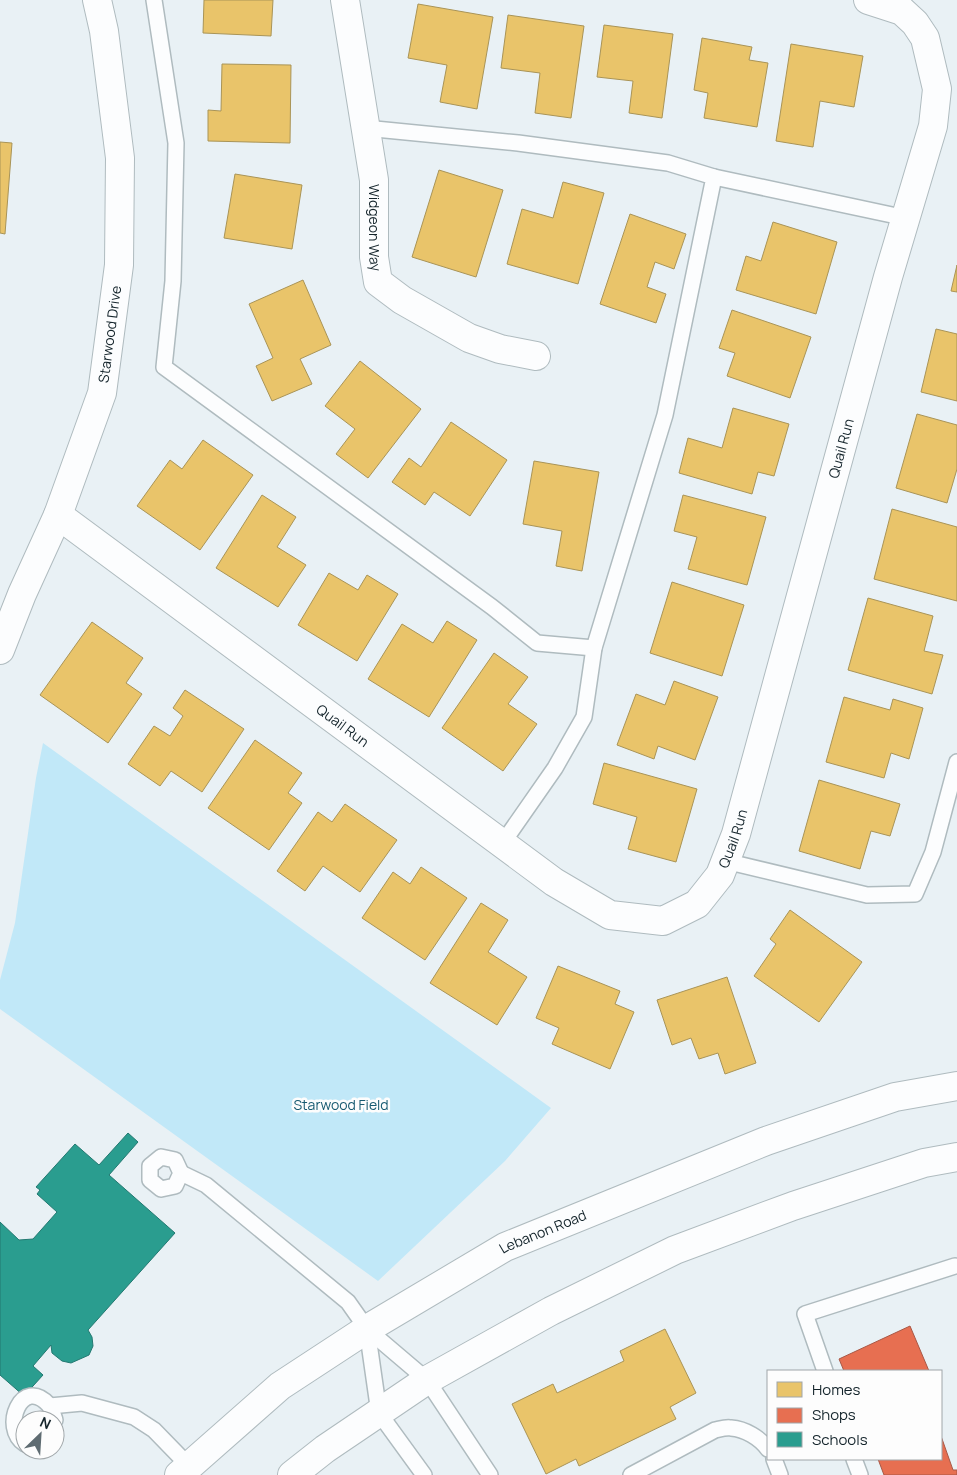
<svg xmlns="http://www.w3.org/2000/svg" width="957" height="1475" font-family="Manrope,sans-serif">
  <style>
    .green { fill: #c1e8f8 }
    .homes { fill: #e9c46a; stroke: #a99457 }
    .shops { fill: #e76f51; stroke: #a85846 }
    .schools { fill: #2a9d8f; stroke: #237971 }
    .lines { fill: none; stroke-linecap: round; stroke-linejoin: round }
    .lane-casing { stroke: #afbbbf; stroke-width: 18 }
    .street-casing { stroke: #afbbbf; stroke-width: 30 }
    .secondary-casing { stroke: #afbbbf; stroke-width: 30 }
    .lane { stroke: #fcfdfe; stroke-width: 15 }
    .street { stroke: #fcfdfe; stroke-width: 28 }
    .secondary { stroke: #fcfdfe; stroke-width: 28 }
    .labels { text-anchor: middle; stroke-width: 5; stroke-linejoin: round; paint-order: stroke }
    .street-label { font-size: 14px; fill: #14242b; stroke: #fdfdfd }
    .park-label { font-size: 14px; fill: #175a71; stroke: #fdfdfd }
  </style>
  <rect width="100%" height="100%" fill="#e9f1f5"/>
  <polygon class="green" points="43,743 551,1108 505,1161 378,1281 0,1009 0,980 15,923 36,778"/>
  <g class="homes">
    <polygon points="204,0 273,0 271,36 203,33"/>
    <polygon points="418,4 493,17 477,109 440,102 447,65 408,58"/>
    <polygon points="508,15 584,26 571,118 535,113 540,73 501,68"/>
    <polygon points="604,25 673,34 662,118 629,113 633,81 597,77"/>
    <polygon points="702,38 752,47 749,60 768,63 757,127 704,118 708,93 694,90"/>
    <polygon points="791,44 863,56 854,107 820,101 813,147 776,141"/>
    <polygon points="222,64 291,65 290,143 208,141 208,110 221,111"/>
    <polygon points="0,142 12,143 5,234 0,233"/>
    <polygon points="439,170 503,190 476,277 412,257"/>
    <polygon points="235,174 302,185 292,249 224,238"/>
    <polygon points="563,182 604,193 578,284 507,264 522,209 553,218"/>
    <polygon points="630,214 686,234 674,269 655,262 647,287 666,294 656,323 600,304"/>
    <polygon points="773,222 837,242 816,314 736,290 746,256 761,261"/>
    <polygon points="957,265 957,292 951,291"/>
    <polygon points="303,280 331,345 300,359 312,384 272,401 256,366 273,358 249,304"/>
    <polygon points="732,310 811,337 790,398 727,376 735,353 719,348"/>
    <polygon points="936,329 957,334 957,401 921,392"/>
    <polygon points="360,361 421,409 368,478 336,454 355,429 325,406"/>
    <polygon points="733,408 789,424 774,476 758,472 752,494 679,473 688,438 722,448"/>
    <polygon points="917,414 957,425 957,469 947,503 896,488"/>
    <polygon points="451,422 507,460 470,516 434,492 425,505 392,482 409,458 421,467"/>
    <polygon points="203,440 253,475 200,550 137,506 170,460 182,469"/>
    <polygon points="534,461 599,472 582,571 556,566 562,531 523,524"/>
    <polygon points="262,495 296,517 277,547 306,565 278,607 216,568"/>
    <polygon points="683,495 766,517 747,585 688,569 697,537 674,531"/>
    <polygon points="892,509 957,527 957,601 874,579"/>
    <polygon points="329,573 358,590 367,575 398,594 357,661 298,625"/>
    <polygon points="672,582 744,605 722,676 650,653"/>
    <polygon points="868,598 933,616 924,651 943,655 932,694 848,670"/>
    <polygon points="447,621 477,640 429,717 368,679 402,624 433,643"/>
    <polygon points="92,622 143,658 126,683 142,694 108,743 40,695"/>
    <polygon points="494,653 528,677 508,704 537,724 503,771 442,728"/>
    <polygon points="674,681 718,697 695,760 658,746 654,759 617,745 636,694 665,705"/>
    <polygon points="185,690 244,729 202,792 171,771 160,786 128,764 154,726 170,736 183,716 173,708"/>
    <polygon points="844,697 890,710 893,699 923,708 909,759 891,753 884,778 826,762"/>
    <polygon points="255,740 302,773 288,793 302,803 269,850 208,808"/>
    <polygon points="604,763 697,789 676,862 628,849 637,817 593,804"/>
    <polygon points="819,780 900,804 890,836 871,831 860,869 799,851"/>
    <polygon points="345,804 397,840 360,892 323,866 305,891 277,871 318,812 332,822"/>
    <polygon points="421,867 467,898 425,960 362,918 393,872 410,884"/>
    <polygon points="481,903 508,920 488,952 527,977 497,1025 430,983"/>
    <polygon points="790,910 862,962 819,1022 754,976 776,944 770,939"/>
    <polygon points="558,966 620,991 615,1004 634,1012 610,1069 552,1044 559,1028 536,1018"/>
    <polygon points="727,977 756,1063 725,1074 718,1053 699,1059 691,1038 672,1045 657,1000"/>
    <polygon points="665,1329 696,1393 670,1407 676,1419 579,1466 576,1459 546,1474 512,1404 553,1384 557,1393 624,1361 620,1351"/>
  </g>
  <g class="shops">
    <polygon points="910,1326 929,1371 844,1371 839,1359"/>
    <polygon points="941,1436 953,1470 957,1470 957,1475 884,1475 878,1459 941,1459"/>
  </g>
  <polygon class="schools" points="128,1133 138,1142 109,1175 175,1233 88,1330 92,1337 93,1346 89,1355 71,1363 62,1361 52,1353 51,1345 33,1366 43,1375 24,1396 0,1375 0,1222 19,1240 33,1239 57,1212 37,1194 40,1190 36,1187 75,1144 99,1165"/>
  <g class="lines">
    <g class="lane-casing">
      <g id="lane">
        <polyline points="154,0 176,143 173,281 164,367 492,607 537,643 594,648"/>
        <polyline points="365,128 518,143 668,163 714,177 665,415 594,648 584,717 555,768 502,844"/>
        <polyline points="714,177 906,218"/>
        <polyline points="725,861 867,895 915,894 933,852 957,762"/>
        <polygon points="161,1157 175,1160 181,1173 175,1186 161,1189 150,1180 150,1166"/>
        <polyline points="181,1173 206,1185 348,1302 367,1329 427,1380 490,1475"/>
        <polyline points="367,1329 379,1413 424,1475"/>
        <polyline points="825,1371 805,1314 955,1266"/>
        <polyline points="50,1406 82,1403 134,1417 154,1430 189,1466"/>
        <path d="M 25,1444 C 0,1428 22,1375 49,1405 C 52,1409 53,1415 55,1420"/>
        <polyline points="774,1459 780,1475"/>
        <polyline points="854,1459 860,1475"/>
        <path d="M 631,1475 L 715,1430 C 720,1429 726,1427 731,1428 C 745,1429 760,1438 768,1449"/>
      </g>
    </g>
    <g class="street-casing">
      <g id="street">
        <path id="s1" d="M 345,0 L 374,180 L 374,257 L 378,282 L 402,300 L 469,338 L 500,349 L 536,356"/>
        <path id="s2" d="M 58,515 L 554,882 L 610,915 L 663,921 L 697,904 L 720,875 L 736,834 L 888,277 L 933,126 L 937,89 L 925,38 L 915,23 L 902,11 L 868,0"/>
      </g>
    </g>
    <g class="secondary-casing">
      <g id="secondary">
        <path id="s3" d="M 0,650 L 22,594 L 58,515 L 102,393 L 119,265 L 120,158 L 104,31 L 97,0"/>
        <path id="s4" d="M 179,1475 L 280,1386 L 367,1329 L 505,1247 L 766,1141 L 895,1097 L 957,1086"/>
        <polyline points="292,1475 325,1449 427,1380 551,1311 675,1250 793,1206 924,1163 957,1157"/>
      </g>
    </g>
    <use href="#lane" class="lane"/>
    <use href="#street" class="street"/>
    <use href="#secondary" class="secondary"/>
  </g>
  <g class="labels">
    <g class="street-label">
      <text dy="5" stroke="none"><textPath href="#s1" startOffset="230">Widgeon Way</textPath></text>
      <text dy="5" stroke="none"><textPath href="#s3" startOffset="336">Starwood Drive</textPath></text>
      <text dy="5" stroke="none"><textPath href="#s2" startOffset="1254">Quail Run</textPath></text>
      <text dy="5" stroke="none"><textPath href="#s2" startOffset="354">Quail Run</textPath></text>
      <text dy="5" stroke="none"><textPath href="#s2" startOffset="849">Quail Run</textPath></text>
      <text dy="5" stroke="none"><textPath href="#s4" startOffset="440">Lebanon Road</textPath></text>
    </g>
    <g class="park-label">
      <text x="341" y="1110">Starwood Field</text>
    </g>
  </g>
  <rect x="767" y="1370" width="175" height="90" fill="#fdfdfd" stroke="#a0a6a9"/>
  <rect x="777" y="1382" width="25" height="15" fill="#e9c46a" stroke="#a0a6a9"/>
  <text x="812" y="1395" font-size="15" fill="#14242b">Homes</text>
  <rect x="777" y="1408" width="25" height="15" fill="#e76f51" stroke="#a0a6a9"/>
  <text x="812" y="1420" font-size="15" fill="#14242b">Shops</text>
  <rect x="777" y="1432" width="25" height="15" fill="#2a9d8f" stroke="#a0a6a9"/>
  <text x="812" y="1445" font-size="15" fill="#14242b">Schools</text>
  <g transform="translate(40 1435) rotate(25)"><circle r="24" fill="#fdfdfd" stroke="#a0a6a9"/>
  <path d="M0-4L9 19L0 12L-9 19Z" fill="#5f6c72"/>
  <text y="-8" font-size="14" font-weight="bold" text-anchor="middle" fill="#14242b">N</text>
  </g>
</svg>
